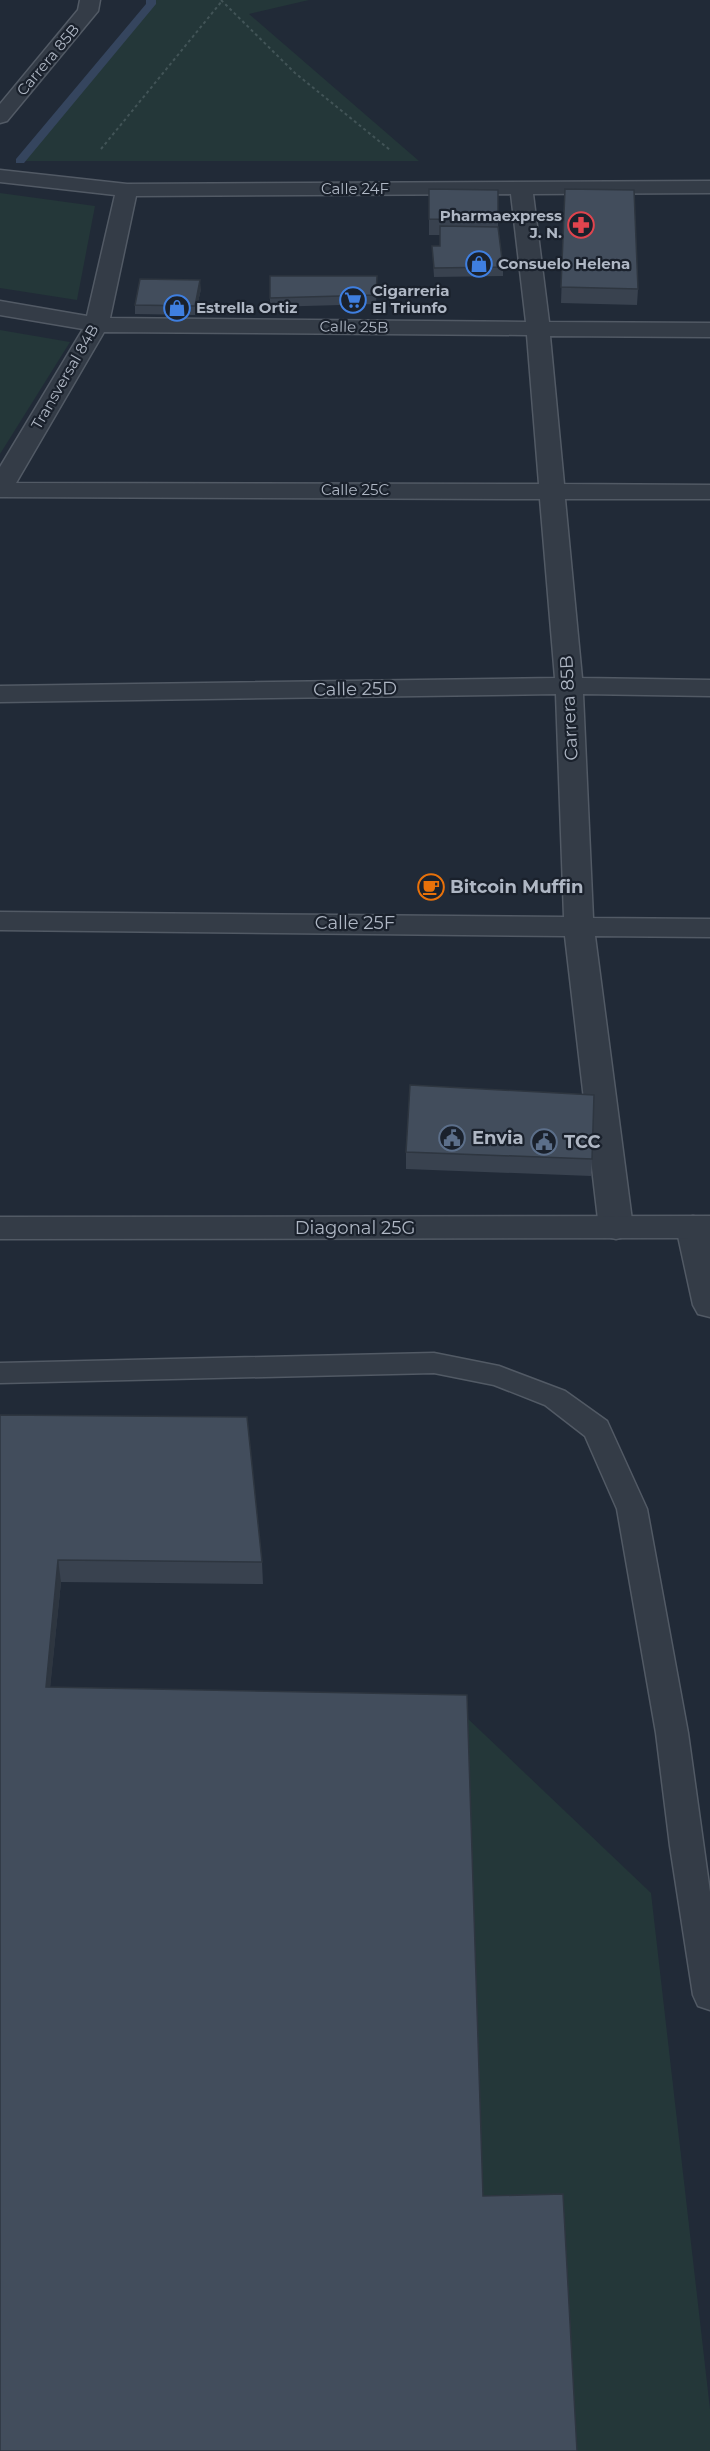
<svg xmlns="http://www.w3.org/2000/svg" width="710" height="2451" font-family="Montserrat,sans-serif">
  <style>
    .green { fill: #243739 }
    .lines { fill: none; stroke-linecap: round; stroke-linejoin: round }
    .stream { fill: #35455e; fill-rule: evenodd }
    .service-casing { stroke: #525a65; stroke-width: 3 }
    .minor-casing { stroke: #525a65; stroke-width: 3 }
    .tertiary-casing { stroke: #525a65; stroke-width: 3 }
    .path { stroke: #425457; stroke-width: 2; stroke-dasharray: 3 3; stroke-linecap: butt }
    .service { fill: #343c47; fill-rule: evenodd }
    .minor { fill: #343c47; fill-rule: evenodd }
    .tertiary { fill: #343c47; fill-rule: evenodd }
    .wall { fill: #39424f }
    .shaded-wall { fill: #2e3640 }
    .building { fill: #424d5c; stroke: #2e3640; stroke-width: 1.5 }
    .labels { text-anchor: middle; stroke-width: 4.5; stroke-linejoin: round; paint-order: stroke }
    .far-street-label { font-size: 15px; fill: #afb7c4; stroke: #1a212c }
    .far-poi-label { font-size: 15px; font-weight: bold; fill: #afb7c4; stroke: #1a212c; text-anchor: start }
    .street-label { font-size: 18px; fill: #afb7c4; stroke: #1a212c }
    .poi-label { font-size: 18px; font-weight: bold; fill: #afb7c4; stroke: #1a212c; text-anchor: start }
  </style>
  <rect width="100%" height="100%" fill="#212a37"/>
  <g class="green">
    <polygon points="151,0 309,0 249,14 419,161 20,161 151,4"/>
    <polygon points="0,193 95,206 77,300 0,288"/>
    <polygon points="0,330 70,342 0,454"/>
    <polygon points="466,1717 651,1893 710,2409 710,2451 574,2451 482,2216"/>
  </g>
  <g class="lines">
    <polygon class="stream" points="146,0 156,0 156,4 24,163 16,163 16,159 146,4"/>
    <g class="service-casing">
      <polygon id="service" points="434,1353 499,1366 565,1391 607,1421 647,1509 688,1733 710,1892 710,2010 698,2006 693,1995 670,1846 656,1733 617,1509 585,1436 545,1405 494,1385 434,1373 0,1383 0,1363"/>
    </g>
    <g class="minor-casing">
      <g id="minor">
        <path d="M 0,170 L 127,184 L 710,181 L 710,193 L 533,194 L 549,322 L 710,323 L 710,337 L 550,336 L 564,484 L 710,485 L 710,499 L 565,499 L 582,678 L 710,680 L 710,696 L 583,694 L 593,918 L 710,919 L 710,937 L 595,936 L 633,1228 L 628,1236 L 616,1239 L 604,1236 L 599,1228 L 565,936 L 0,930 L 0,912 L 564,917 L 556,694 L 0,702 L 0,686 L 555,678 L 540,499 L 0,497 L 0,467 L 83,329 L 0,315 L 0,301 L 87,316 L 115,195 L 0,182 ZM 511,194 L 526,322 L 110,318 L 136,196 ZM 104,332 L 527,335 L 539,484 L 16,483 Z"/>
        <polygon points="693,1216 705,1219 710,1229 710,1317 698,1314 693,1305 676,1227 681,1219"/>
      </g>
    </g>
    <g class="tertiary-casing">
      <g id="tertiary">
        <polygon points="80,0 100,0 98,11 7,121 0,123 0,104 78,10"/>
        <polygon points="710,1216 710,1238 0,1239 0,1217"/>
      </g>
    </g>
    <g class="path">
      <polyline points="221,0 295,73 390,150"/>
      <polyline points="101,149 222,1"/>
    </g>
    <use href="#service" class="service"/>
    <use href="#minor" class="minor"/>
    <use href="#tertiary" class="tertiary"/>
  </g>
  <g class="wall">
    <polygon points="429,189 498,190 498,227 503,267 503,276 434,277 432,246 440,246 440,235 429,235"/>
    <polygon points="565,189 638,289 637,305 561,303"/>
    <polygon points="270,276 377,285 376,304 270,307"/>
    <polygon points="201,289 195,315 135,314 135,305"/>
    <polygon points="406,1152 592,1159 591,1176 406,1169"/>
    <polygon points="0,1415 262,1562 263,1584 61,1582 50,1687 483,2196 0,2451"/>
  </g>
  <g class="shaded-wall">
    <polygon points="200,280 201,289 195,315 195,306"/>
    <polygon points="58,1560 61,1582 48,1709 46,1687"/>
  </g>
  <g class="building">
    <polygon points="429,189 498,190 498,220 429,219"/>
    <polygon points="565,189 634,190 638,289 561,287"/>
    <polygon points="440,226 498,227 503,267 434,268 432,246 440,246"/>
    <polygon points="270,276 377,276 376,295 270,298"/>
    <polygon points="140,279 200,280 195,306 135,305"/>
    <polygon points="410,1085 594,1095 592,1159 406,1152"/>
    <polygon points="0,1415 247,1417 262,1562 58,1560 46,1687 467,1695 483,2196 563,2194 577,2451 0,2451"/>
  </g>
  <defs>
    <g id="pharmacy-ring" transform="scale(1.35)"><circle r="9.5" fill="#1a212c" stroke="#e0444e" stroke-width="1.5"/><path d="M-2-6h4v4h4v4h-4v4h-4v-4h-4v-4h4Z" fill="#e0444e"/></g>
    <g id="shop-ring" transform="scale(1.35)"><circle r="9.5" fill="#1a212c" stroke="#3f7fe0" stroke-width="1.5"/><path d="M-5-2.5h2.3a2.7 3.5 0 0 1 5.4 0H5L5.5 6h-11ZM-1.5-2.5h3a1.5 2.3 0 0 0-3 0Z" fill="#3f7fe0"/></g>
    <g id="supermarket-ring" transform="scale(1.35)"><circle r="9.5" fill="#1a212c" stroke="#3f7fe0" stroke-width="1.5"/><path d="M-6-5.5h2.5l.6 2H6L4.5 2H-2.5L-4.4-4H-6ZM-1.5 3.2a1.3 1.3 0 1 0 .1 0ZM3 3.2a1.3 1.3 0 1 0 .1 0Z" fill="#3f7fe0"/></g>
    <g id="cafe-ring" transform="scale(1.35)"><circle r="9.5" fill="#1a212c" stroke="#e8710a" stroke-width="1.5"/><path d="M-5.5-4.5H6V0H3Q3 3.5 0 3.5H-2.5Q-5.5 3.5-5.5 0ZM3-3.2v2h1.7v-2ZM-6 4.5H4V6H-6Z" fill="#e8710a"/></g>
    <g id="civic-ring" transform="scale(1.35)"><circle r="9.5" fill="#1a212c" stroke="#5c6f8a" stroke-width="1.5"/><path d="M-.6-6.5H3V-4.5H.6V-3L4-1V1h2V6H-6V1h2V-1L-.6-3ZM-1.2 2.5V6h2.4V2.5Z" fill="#5c6f8a"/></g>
  </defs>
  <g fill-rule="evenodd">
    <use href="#pharmacy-ring" x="581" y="225"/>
    <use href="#shop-ring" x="479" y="264"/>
    <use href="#supermarket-ring" x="353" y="300"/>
    <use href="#shop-ring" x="177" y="308"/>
    <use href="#cafe-ring" x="431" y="887"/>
    <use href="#civic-ring" x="452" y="1138"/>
    <use href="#civic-ring" x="544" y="1142"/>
  </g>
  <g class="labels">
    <g class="far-street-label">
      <text transform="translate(48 60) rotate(-50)" y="5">Carrera 85B</text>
      <text x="355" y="194">Calle 24F</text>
      <text transform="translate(354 327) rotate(1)" y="5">Calle 25B</text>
      <text transform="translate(65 377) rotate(-60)" y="5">Transversal 84B</text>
      <text x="355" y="495">Calle 25C</text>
    </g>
    <g class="far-poi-label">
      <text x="562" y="221" text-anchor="end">Pharmaexpress<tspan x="562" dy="17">J. N.</tspan></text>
      <text x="498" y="269">Consuelo Helena</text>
      <text x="372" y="296">Cigarreria<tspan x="372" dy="17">El Triunfo</tspan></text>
      <text x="196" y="313">Estrella Ortiz</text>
    </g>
    <g class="street-label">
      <text transform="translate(355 689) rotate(-1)" y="6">Calle 25D</text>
      <text transform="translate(569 708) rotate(-93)" y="6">Carrera 85B</text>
      <text x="355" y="929">Calle 25F</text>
      <text x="355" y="1234">Diagonal 25G</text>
    </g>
    <g class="poi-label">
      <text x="450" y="893">Bitcoin Muffin</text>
      <text x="472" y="1144">Envia</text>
      <text x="564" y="1148">TCC</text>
    </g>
  </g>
</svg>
